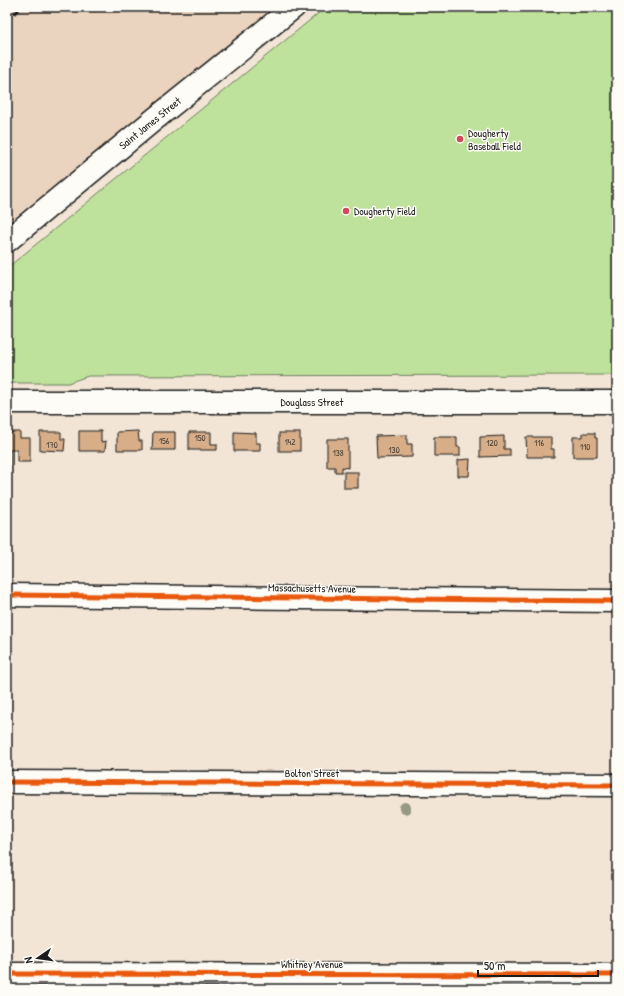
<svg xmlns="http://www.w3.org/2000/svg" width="624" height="996" font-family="'Patrick Hand',sans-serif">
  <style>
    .built { fill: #ead4bf }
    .green { fill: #bee19b; stroke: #6d7e5c }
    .building { fill: #d7ae88; stroke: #1c1c1c }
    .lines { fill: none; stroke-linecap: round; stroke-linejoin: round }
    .minor-casing { stroke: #1c1c1c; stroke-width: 25 }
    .minor { stroke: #fdfcf7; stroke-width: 22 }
    .rail { stroke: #1c1c1c; stroke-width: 3; stroke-dasharray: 6 3; stroke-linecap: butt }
    .cycleway-casing { stroke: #fdfcf7; stroke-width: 8 }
    .cycleway { stroke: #e8590c; stroke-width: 5 }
    .tree { fill: #979785 }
    .poi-dot { fill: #d1495b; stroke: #fdfcf7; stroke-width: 1.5 }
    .labels { text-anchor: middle; stroke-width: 3; stroke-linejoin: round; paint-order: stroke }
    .number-label { font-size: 9px; fill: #4b4037 }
    .street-label { font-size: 11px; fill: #1c1c1c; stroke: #fdfcf7 }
    .poi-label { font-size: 11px; fill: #1c1c1c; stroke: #fdfcf7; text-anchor: start }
  </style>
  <rect width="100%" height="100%" fill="#f2e5d6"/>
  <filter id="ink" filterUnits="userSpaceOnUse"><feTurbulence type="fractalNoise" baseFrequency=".025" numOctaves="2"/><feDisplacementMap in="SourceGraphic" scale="8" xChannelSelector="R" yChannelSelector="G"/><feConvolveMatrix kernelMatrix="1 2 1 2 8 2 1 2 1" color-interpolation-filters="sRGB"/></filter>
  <g filter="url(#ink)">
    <polygon class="built" points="7,7 275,7 7,224"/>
    <polygon class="green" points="326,7 617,7 617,375 88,376 68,383 7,383 7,268"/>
    <g class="building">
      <polygon points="79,431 101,431 101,442 106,441 105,451 79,451"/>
      <polygon points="138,431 139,441 142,441 142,450 117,450 117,432"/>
      <polygon points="7,432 20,432 20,438 30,438 30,462 17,462 17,450 10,450 10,465 7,465"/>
      <polygon points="40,432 61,432 61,439 65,439 64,451 40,450"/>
      <polygon points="153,432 175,432 175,450 152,450"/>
      <polygon points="189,432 211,432 211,444 217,444 217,450 189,450"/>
      <polygon points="234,432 256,433 256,443 260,443 260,451 234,451"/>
      <rect x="279" y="433" width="21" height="18"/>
      <polygon points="583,433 595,433 595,438 597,438 597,457 573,457 573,437 583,437"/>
      <polygon points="407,435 407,444 412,444 412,457 377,458 376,436"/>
      <polygon points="504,436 504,449 510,449 510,456 480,457 480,437"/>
      <polygon points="434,437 457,437 457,447 460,447 460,456 434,456"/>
      <polygon points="526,437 551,437 551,449 554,449 554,457 527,457"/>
      <polygon points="327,439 348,439 348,468 342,467 342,472 335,472 335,467 327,467"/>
      <polygon points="470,459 469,476 458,476 458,460"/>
      <rect x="344" y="472" width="14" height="16"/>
    </g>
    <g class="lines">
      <g class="minor-casing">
        <g id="minor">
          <polyline points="7,241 156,118 294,7"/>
          <polyline points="7,402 617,402"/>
          <polyline points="7,595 617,601"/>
          <polyline points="7,782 617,785"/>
          <polyline points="7,974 617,975"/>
        </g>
      </g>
      <use href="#minor" class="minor"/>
      <polyline class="rail" points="7,19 23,7"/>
      <g class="cycleway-casing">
        <g id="cycleway">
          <polyline points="7,595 617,601"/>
          <polyline points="7,782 617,785"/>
          <polyline points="7,974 617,975"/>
        </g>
      </g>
      <use href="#cycleway" class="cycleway"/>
    </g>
    <circle class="tree" cx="405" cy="808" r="6"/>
  </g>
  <g class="poi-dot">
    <circle cx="460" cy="139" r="4"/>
    <circle cx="346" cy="211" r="4"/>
  </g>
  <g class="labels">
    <g class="number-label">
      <text x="200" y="441">150</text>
      <text x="164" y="444">156</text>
      <text x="290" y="445">142</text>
      <text x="492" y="446">120</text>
      <text x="539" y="446">116</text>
      <text x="52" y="448">170</text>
      <text x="585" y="450">110</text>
      <text x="394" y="453">130</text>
      <text x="338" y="456">138</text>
    </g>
    <g class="street-label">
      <text transform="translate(150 123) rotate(-39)" y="4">Saint James Street</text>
      <text x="312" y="406">Douglass Street</text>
      <text transform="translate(312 588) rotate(1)" y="4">Massachusetts Avenue</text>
      <text x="312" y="777">Bolton Street</text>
      <text x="312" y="968">Whitney Avenue</text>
    </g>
    <g class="poi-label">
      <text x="468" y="137">Dougherty<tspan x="468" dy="13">Baseball Field</tspan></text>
      <text x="354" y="215">Dougherty Field</text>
    </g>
  </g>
  <rect width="624" height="996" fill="none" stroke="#fdfcf7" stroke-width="24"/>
  <rect x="12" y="12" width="600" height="972" fill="none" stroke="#1c1c1c" stroke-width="1.5" filter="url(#ink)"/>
  <g transform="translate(38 958) rotate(257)" stroke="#fdfcf7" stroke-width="3" paint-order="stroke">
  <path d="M0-3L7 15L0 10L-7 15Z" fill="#1c1c1c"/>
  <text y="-6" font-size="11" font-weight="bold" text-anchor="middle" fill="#1c1c1c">N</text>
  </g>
  <path d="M478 970v6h120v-6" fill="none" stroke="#1c1c1c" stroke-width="2"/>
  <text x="484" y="970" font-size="12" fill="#1c1c1c" stroke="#fdfcf7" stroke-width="3" paint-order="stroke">50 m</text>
</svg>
